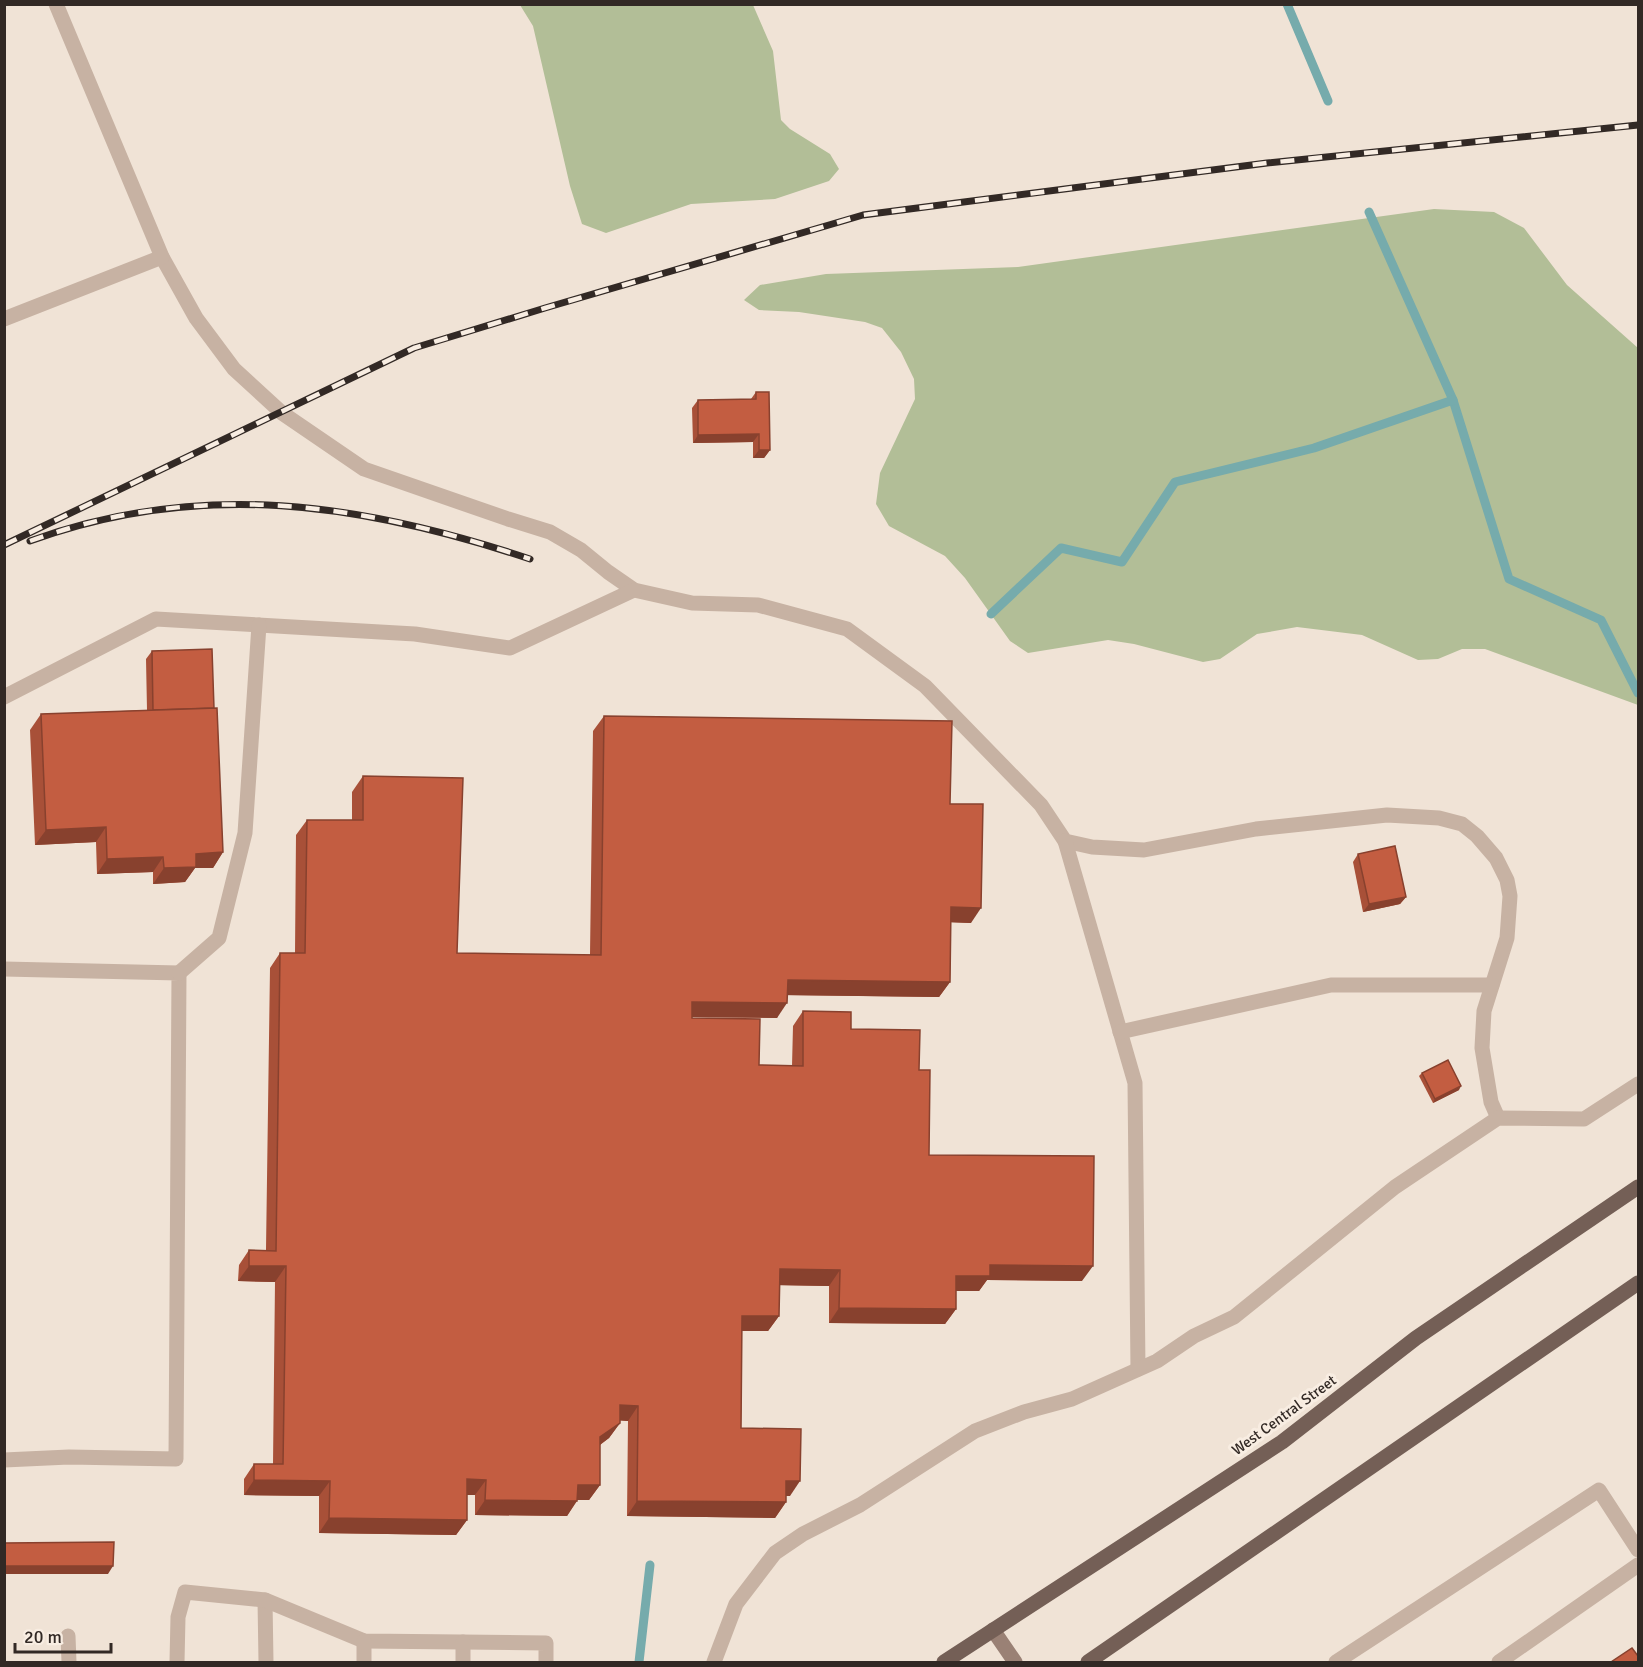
<svg xmlns="http://www.w3.org/2000/svg" width="1643" height="1667" font-family="Signika,sans-serif">
  <style>
    .green { fill: #b2be97 }
    .lines { fill: none; stroke-linecap: round; stroke-linejoin: round }
    .stream { stroke: #76abac; stroke-width: 9 }
    .lane { stroke: #c7b2a3; stroke-width: 15 }
    .secondary { stroke: #9a8175; stroke-width: 15 }
    .primary { stroke: #745f56; stroke-width: 15 }
    .rail-casing { stroke: #322925; stroke-width: 7 }
    .rail { stroke: #f8ede2; stroke-width: 4.5; stroke-dasharray: 14; stroke-linecap: butt }
    .wall { fill: #a85038 }
    .shaded-wall { fill: #88412e }
    .building { fill: #c35d41; stroke: #88412e; stroke-width: 1.5 }
    .labels { text-anchor: middle; stroke-width: 6; stroke-linejoin: round; paint-order: stroke }
    .street-label { font-size: 15px; fill: #322925; stroke: #f8ede2 }
  </style>
  <rect width="100%" height="100%" fill="#f0e3d6"/>
  <g class="green">
    <polygon points="520,5 753,5 773,51 781,120 790,129 830,154 839,169 829,181 775,199 691,204 606,233 582,224 570,186 533,26"/>
    <polygon points="1434,209 1494,212 1524,228 1567,285 1638,348 1638,705 1485,649 1462,649 1438,659 1418,660 1362,635 1297,627 1257,634 1220,659 1203,662 1134,644 1108,640 1028,653 1010,641 965,578 945,556 889,526 876,504 880,473 915,399 914,379 901,352 882,328 865,322 799,312 759,310 744,300 760,285 826,274 1018,267"/>
  </g>
  <g class="lines">
    <g class="stream">
      <polyline points="1287,4 1328,101"/>
      <polyline points="1369,212 1453,400 1509,579 1601,620 1638,693"/>
      <polyline points="991,614 1061,548 1122,562 1175,482 1314,448 1453,400"/>
      <polyline points="639,1662 650,1565"/>
    </g>
    <g class="lane">
      <polyline points="56,4 162,257 196,318 234,369 282,413 364,469 508,519 550,532 581,550 608,572 634,590 692,603 758,605 847,629 925,686 1041,805 1065,841 1092,847 1144,850 1256,829 1387,815 1439,818 1462,824 1477,836 1496,858 1507,880 1510,896 1507,938 1484,1011 1482,1048 1491,1102 1498,1118"/>
      <polyline points="4,319 162,257"/>
      <polyline points="4,697 156,619 415,634 510,648 634,590"/>
      <polyline points="1065,841 1135,1083 1138,1369"/>
      <polyline points="4,969 179,973 176,1459 69,1457 4,1460"/>
      <polyline points="179,973 219,938 245,833 259,625"/>
      <polyline points="1120,1032 1331,985 1492,985"/>
      <polyline points="265,1600 266,1662"/>
      <polyline points="68,1636 69,1662"/>
      <polyline points="177,1662 178,1617 185,1592 265,1600 364,1641 546,1643 546,1662"/>
      <polyline points="364,1662 364,1641"/>
      <polyline points="463,1662 463,1642"/>
      <polyline points="714,1662 736,1604 775,1553 803,1534 860,1505 975,1431 1024,1412 1072,1399 1157,1361 1194,1336 1234,1317 1395,1187 1498,1118 1584,1119 1638,1084"/>
      <polyline points="1336,1662 1599,1490 1638,1550"/>
      <polyline points="1499,1662 1638,1565"/>
    </g>
    <polyline class="secondary" points="993,1630 1015,1662"/>
    <g class="primary">
      <polyline points="944,1662 1282,1442 1416,1338 1638,1187"/>
      <polyline points="1088,1662 1638,1283"/>
    </g>
    <g class="rail-casing">
      <g id="rail">
        <path d="M 30,541 C 201,479 362,503 530,559"/>
        <polyline points="4,545 414,348 545,308 863,215 1267,163 1638,125"/>
      </g>
    </g>
    <use href="#rail" class="rail"/>
  </g>
  <g class="wall">
    <polygon points="756,392 770,450 764,458 753,458 753,442 693,443 692,408 698,400 751,399"/>
    <polygon points="152,651 214,708 223,852 213,868 195,868 185,882 153,884 153,872 97,874 96,842 35,845 30,730 41,714 147,710 146,659"/>
    <polygon points="604,716 950,804 971,923 951,922 950,982 939,997 787,995 777,1018 692,1017 692,1018 759,1065 792,1066 793,1026 803,1011 851,1029 919,1070 929,1155 1082,1281 987,1280 979,1291 956,1291 956,1309 945,1324 829,1323 829,1286 779,1285 779,1316 768,1331 742,1331 741,1428 790,1496 786,1496 786,1502 775,1518 627,1516 628,1421 620,1420 620,1423 609,1438 600,1445 600,1485 589,1500 577,1500 567,1516 475,1515 475,1495 467,1495 467,1520 456,1535 319,1533 319,1496 244,1495 244,1479 254,1464 273,1464 275,1282 238,1281 239,1265 249,1250 266,1250 270,968 280,953 295,953 296,835 307,820 352,820 352,792 363,776 457,953 590,955 593,731"/>
    <polygon points="1358,854 1406,897 1400,904 1363,912 1353,862"/>
    <polygon points="1422,1073 1459,1090 1433,1103 1419,1076"/>
  </g>
  <g class="shaded-wall">
    <polygon points="759,434 753,442 693,443 698,435"/>
    <polygon points="759,450 770,450 764,458 753,458"/>
    <polygon points="106,827 96,842 35,845 46,830"/>
    <polygon points="223,852 213,868 195,868 185,882 153,884 164,868 196,854"/>
    <polygon points="163,857 153,872 97,874 107,859"/>
    <polygon points="1406,897 1400,904 1363,912 1369,904"/>
    <polygon points="951,907 981,908 971,923 940,922"/>
    <polygon points="788,980 950,982 939,997 777,995"/>
    <polygon points="692,1002 787,1003 777,1018 682,1017"/>
    <polygon points="1461,1086 1459,1090 1433,1103 1435,1099"/>
    <polygon points="990,1265 1093,1266 1082,1281 987,1280 979,1291 946,1291 956,1276"/>
    <polygon points="249,1266 286,1266 275,1282 238,1281"/>
    <polygon points="780,1269 840,1270 829,1286 769,1285"/>
    <polygon points="839,1308 956,1309 945,1324 829,1323"/>
    <polygon points="742,1316 779,1316 768,1331 732,1331"/>
    <polygon points="620,1405 638,1406 628,1421 609,1420"/>
    <polygon points="620,1423 609,1438 590,1452 600,1437"/>
    <polygon points="467,1479 486,1480 475,1495 457,1495"/>
    <polygon points="254,1480 330,1481 319,1496 244,1495"/>
    <polygon points="786,1481 800,1481 790,1496 776,1496"/>
    <polygon points="578,1485 600,1485 589,1500 567,1500"/>
    <polygon points="485,1500 577,1501 567,1516 475,1515"/>
    <polygon points="637,1501 786,1502 775,1518 627,1516"/>
    <polygon points="329,1518 467,1520 456,1535 319,1533"/>
    <polygon points="4,1566 113,1566 108,1574 4,1574"/>
  </g>
  <g class="building">
    <polygon points="756,392 769,392 770,450 759,450 759,434 698,435 698,400 756,399"/>
    <polygon points="212,649 214,708 153,710 152,651"/>
    <polygon points="217,708 223,852 196,854 196,867 164,868 163,857 107,859 106,827 46,830 41,714"/>
    <polygon points="604,716 952,721 950,804 983,804 981,908 951,907 950,982 788,980 787,1003 692,1002 692,1018 760,1019 759,1065 803,1066 803,1011 851,1012 851,1029 920,1030 919,1070 930,1070 929,1155 1094,1156 1093,1266 990,1265 990,1276 956,1276 956,1309 839,1308 840,1270 780,1269 779,1316 742,1316 741,1428 801,1429 800,1481 786,1481 786,1502 637,1501 638,1406 620,1405 620,1423 600,1437 600,1485 578,1485 577,1501 485,1500 486,1480 467,1479 467,1520 329,1518 330,1481 254,1480 254,1464 283,1464 286,1266 249,1266 249,1250 276,1251 280,953 305,953 307,820 363,820 363,776 463,778 457,953 601,955"/>
    <polygon points="1395,846 1406,897 1369,904 1358,854"/>
    <polygon points="1448,1060 1461,1086 1435,1099 1422,1073"/>
    <polygon points="114,1542 113,1566 4,1566 4,1543"/>
    <polygon points="1632,1648 1638,1656 1638,1662 1611,1662"/>
  </g>
  <g class="labels">
    <g class="street-label">
      <text transform="translate(1284 1415) rotate(-36)" y="5">West Central Street</text>
    </g>
  </g>
  <rect width="1643" height="1667" fill="none" stroke="#322925" stroke-width="12"/>
  <path d="M15 1643v9h96v-9" fill="none" stroke="#322925" stroke-width="3"/>
  <text x="24" y="1643" font-size="18" fill="#322925" stroke="#f8ede2" stroke-width="4.5" paint-order="stroke">20 m</text>
</svg>
